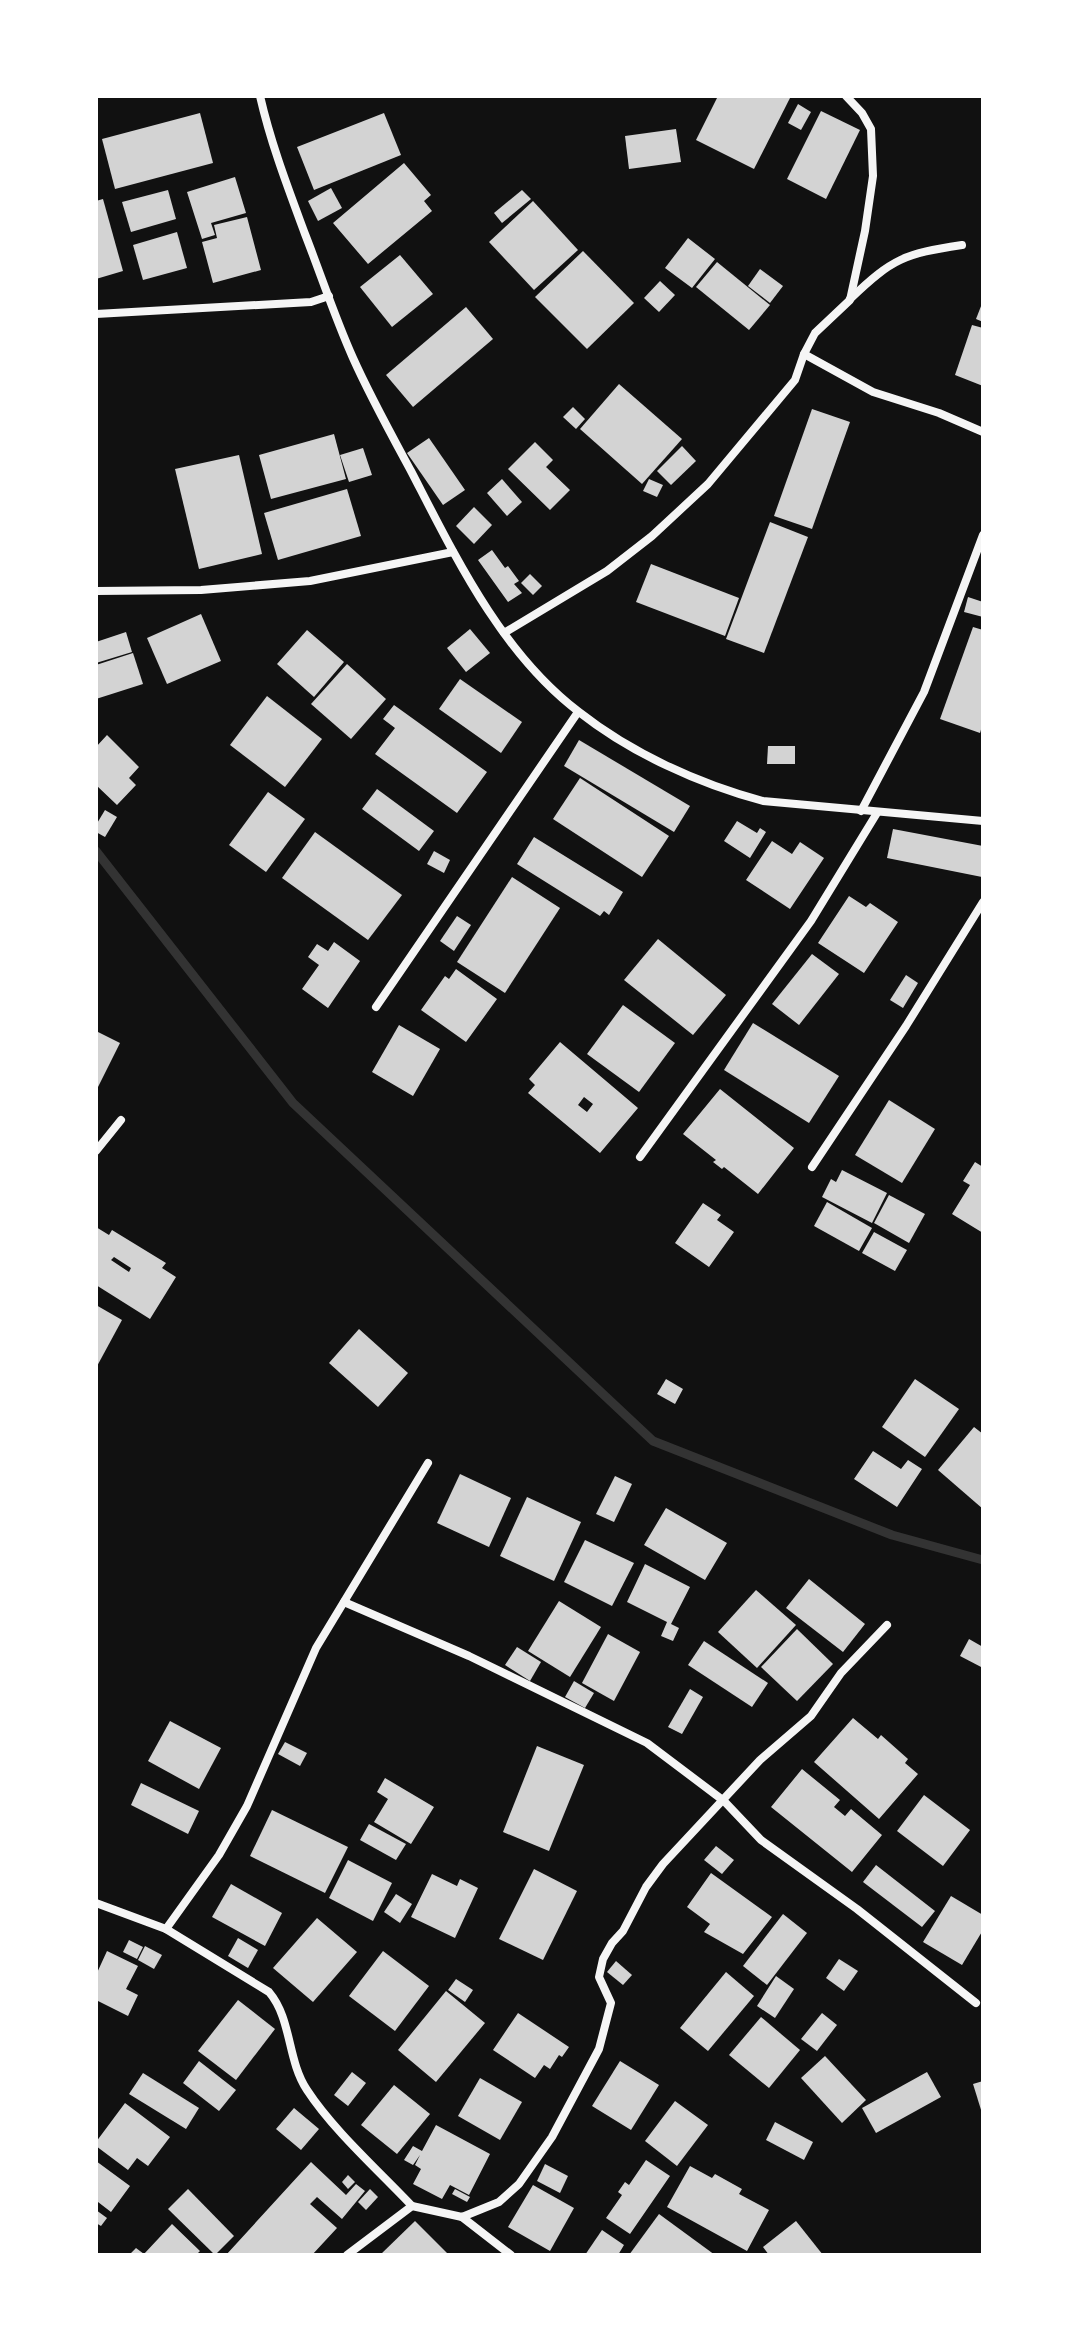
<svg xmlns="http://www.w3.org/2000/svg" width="1079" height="2351" font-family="Jost,sans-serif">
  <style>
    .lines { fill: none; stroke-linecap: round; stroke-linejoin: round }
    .stream { stroke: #333; stroke-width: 9 }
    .building { fill: #d3d3d3; fill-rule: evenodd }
    .minor { stroke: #f5f5f5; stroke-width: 8 }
  </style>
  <rect width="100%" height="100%" fill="#111"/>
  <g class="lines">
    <polyline class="stream" points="96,851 293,1103 653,1441 892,1535 983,1560"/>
  </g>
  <g class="building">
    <polygon points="718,96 791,96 754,169 696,140"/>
    <polygon points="798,104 811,112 801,130 788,123"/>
    <polygon points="821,111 860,130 826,199 787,179"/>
    <polygon points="200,113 213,163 115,189 102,139"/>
    <polygon points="384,113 401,155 314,190 297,147"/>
    <polygon points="676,129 681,162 629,169 625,136"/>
    <polygon points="404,163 431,195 424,201 432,211 368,264 333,223"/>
    <polygon points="235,177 246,213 211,223 215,235 202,239 187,192"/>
    <polygon points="331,188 342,208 318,221 308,201"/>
    <polygon points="168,190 176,219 131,232 122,202"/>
    <polygon points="522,190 531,199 502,223 494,213"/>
    <polygon points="103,199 123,271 96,279 96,201"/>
    <polygon points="533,201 578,250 534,290 489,242"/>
    <polygon points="247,217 261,270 213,283 202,242 217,238 214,225"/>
    <polygon points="177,232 187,268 143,280 133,245"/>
    <polygon points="688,238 715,259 692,288 665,268"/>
    <polygon points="583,251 634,303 587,349 535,297"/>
    <polygon points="400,255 433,294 392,327 360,287"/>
    <polygon points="717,262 770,305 749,330 696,287"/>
    <polygon points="760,269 783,286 770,303 748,286"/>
    <polygon points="660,281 675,295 659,312 644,298"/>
    <polygon points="983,301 983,322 976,319"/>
    <polygon points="466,307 493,339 413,407 386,375"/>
    <polygon points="972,325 983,328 983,386 955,375"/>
    <polygon points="619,384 682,439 642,484 580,429"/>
    <polygon points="573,407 585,419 576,429 563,417"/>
    <polygon points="812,409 850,422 812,529 774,516"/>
    <polygon points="334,434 346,479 271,499 259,455"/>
    <polygon points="429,438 465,490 443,505 407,453"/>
    <polygon points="535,442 553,460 546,467 570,490 550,510 508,469"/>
    <polygon points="682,446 696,461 671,485 657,471"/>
    <polygon points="363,448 372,475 349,482 340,455"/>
    <polygon points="239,455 262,554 199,569 175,469"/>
    <polygon points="502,479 522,502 507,516 487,493"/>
    <polygon points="649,479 663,485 657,497 643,491"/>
    <polygon points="347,489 361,536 278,560 264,513"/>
    <polygon points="474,507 492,525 474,544 456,526"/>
    <polygon points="770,522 808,537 764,653 726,639"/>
    <polygon points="492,550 505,568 508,566 519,581 514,584 522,593 508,602 478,560"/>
    <polygon points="651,564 739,598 725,636 636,602"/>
    <polygon points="530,574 542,586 533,595 521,583"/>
    <polygon points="968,597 983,602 983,617 964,612"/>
    <polygon points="201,614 221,661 167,684 147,638"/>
    <polygon points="973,627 983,630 983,723 980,733 940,719"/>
    <polygon points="470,629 490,653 466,672 447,648"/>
    <polygon points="307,630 344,662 314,697 277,664"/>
    <polygon points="126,632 132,652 96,663 96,642"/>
    <polygon points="133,653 143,684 96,699 96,665"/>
    <polygon points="347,664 386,699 351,739 311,704"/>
    <polygon points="460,679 522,722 501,753 439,709"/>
    <polygon points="267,696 322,739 285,787 230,745"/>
    <polygon points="394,705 487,772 457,813 375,754 395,728 383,719"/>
    <polygon points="107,735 139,767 129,778 136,785 117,805 96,785 96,747"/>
    <polygon points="579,740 690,806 674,832 564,766"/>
    <polygon points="768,746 795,746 795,764 767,764"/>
    <polygon points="580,778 669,836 642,877 553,819"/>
    <polygon points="377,789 434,831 419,851 362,809"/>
    <polygon points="268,792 305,819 266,872 229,845"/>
    <polygon points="105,810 117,817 105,837 96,832 96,825"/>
    <polygon points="737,821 757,833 760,828 766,832 750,858 724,841"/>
    <polygon points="893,829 983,846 982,877 887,858"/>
    <polygon points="315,832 402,895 368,940 282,878"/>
    <polygon points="534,837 623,892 609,915 604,911 600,916 517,864"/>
    <polygon points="772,841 792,854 800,842 824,858 790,909 746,880"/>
    <polygon points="434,851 450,860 444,873 427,864"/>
    <polygon points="512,877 560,908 505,993 457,962"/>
    <polygon points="849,896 866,907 870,903 898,922 864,973 818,943"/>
    <polygon points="457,916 471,925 454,951 440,941"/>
    <polygon points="658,939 726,995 693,1035 624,980"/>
    <polygon points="334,942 360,961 328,1008 302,989 319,965 308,957 317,944 328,951"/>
    <polygon points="812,954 839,974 799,1025 772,1004"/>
    <polygon points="456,969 497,999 466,1042 421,1010 445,976 449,979"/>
    <polygon points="906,975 918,983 903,1008 890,1000"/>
    <polygon points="623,1005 675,1043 639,1092 587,1054"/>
    <polygon points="753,1023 839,1076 809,1123 724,1070"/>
    <polygon points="399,1025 440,1049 413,1096 372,1072"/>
    <polygon points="96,1031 120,1043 96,1091"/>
    <path d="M 560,1042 L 638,1108 L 600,1153 L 528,1093 L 535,1085 L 529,1079 ZM 584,1097 L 593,1104 L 587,1112 L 578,1105 Z"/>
    <polygon points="720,1089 794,1148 758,1194 724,1167 722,1169 713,1162 716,1160 683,1134"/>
    <polygon points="889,1100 935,1129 902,1183 855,1155"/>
    <polygon points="975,1162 983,1167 983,1233 952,1214 970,1185 963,1181"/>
    <polygon points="842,1170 887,1193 872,1223 822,1197 831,1179 836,1182"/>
    <polygon points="889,1195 925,1214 909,1243 874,1223"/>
    <polygon points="827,1202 872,1228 859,1251 814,1226"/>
    <polygon points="703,1203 721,1215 717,1220 734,1232 709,1267 675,1243"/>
    <path d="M 96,1227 L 109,1235 L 112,1230 L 166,1263 L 162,1268 L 176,1277 L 150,1319 L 96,1285 ZM 114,1257 L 131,1268 L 129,1272 L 111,1260 Z"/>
    <polygon points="874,1232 907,1250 895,1271 862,1253"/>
    <polygon points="96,1305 122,1320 96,1368"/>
    <polygon points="359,1329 408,1373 378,1407 329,1363"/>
    <polygon points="666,1379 683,1389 675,1404 657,1394"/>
    <polygon points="915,1379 959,1409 925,1457 882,1427"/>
    <polygon points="974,1427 983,1434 983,1509 938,1470"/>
    <polygon points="873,1451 901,1469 908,1460 922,1469 897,1507 854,1479"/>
    <polygon points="460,1474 511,1498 489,1547 437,1523"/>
    <polygon points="615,1476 632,1484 614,1522 596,1514"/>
    <polygon points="527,1497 581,1522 554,1581 500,1556"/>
    <polygon points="666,1508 727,1543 705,1580 644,1545"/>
    <polygon points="585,1540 634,1563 612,1606 564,1582"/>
    <polygon points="645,1564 690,1587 671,1624 679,1628 673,1641 661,1636 667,1622 627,1602"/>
    <polygon points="809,1579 865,1624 843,1652 786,1608"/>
    <polygon points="756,1590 796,1625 757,1668 718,1632"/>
    <polygon points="559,1601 601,1627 570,1677 528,1651"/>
    <polygon points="797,1629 833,1664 797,1701 761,1667"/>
    <polygon points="608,1634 640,1652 614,1701 582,1683"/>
    <polygon points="969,1639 983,1647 983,1668 960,1656"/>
    <polygon points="704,1641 768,1683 752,1707 688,1665"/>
    <polygon points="517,1647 541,1662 530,1681 505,1665"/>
    <polygon points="574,1681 594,1693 585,1708 565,1697"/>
    <polygon points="690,1689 703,1697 682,1734 668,1727"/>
    <polygon points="853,1718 878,1739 881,1735 908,1759 905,1763 918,1774 879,1819 814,1762"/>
    <polygon points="170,1721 221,1748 199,1789 148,1761"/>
    <polygon points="285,1742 307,1753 300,1766 278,1754"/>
    <polygon points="537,1746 584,1765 549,1851 503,1832"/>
    <polygon points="802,1769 840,1800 834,1807 845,1816 851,1809 882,1835 852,1872 771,1807"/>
    <polygon points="385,1778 434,1807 411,1844 374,1822 388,1799 377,1792"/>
    <polygon points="141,1783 199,1811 188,1834 131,1805"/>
    <polygon points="924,1795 970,1830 943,1866 897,1831"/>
    <polygon points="272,1810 348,1847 325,1893 250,1856"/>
    <polygon points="369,1824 406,1844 396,1860 360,1840"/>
    <polygon points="716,1846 734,1860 722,1874 704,1860"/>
    <polygon points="348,1860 392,1883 373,1921 329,1898"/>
    <polygon points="876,1865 935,1911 922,1927 863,1882"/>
    <polygon points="534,1869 577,1891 543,1960 499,1939"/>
    <polygon points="711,1873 772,1917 743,1954 704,1932 710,1924 687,1907"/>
    <polygon points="432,1874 457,1886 460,1879 478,1888 455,1938 411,1917"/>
    <polygon points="231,1884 282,1913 265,1946 212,1917"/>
    <polygon points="396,1894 412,1904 400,1923 384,1912"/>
    <polygon points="951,1896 983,1915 983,1930 962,1965 923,1942"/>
    <polygon points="783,1914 807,1933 767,1985 743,1966"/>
    <polygon points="317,1918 357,1952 313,2002 273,1968"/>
    <polygon points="238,1938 258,1950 248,1968 228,1956"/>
    <polygon points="129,1940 143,1947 137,1959 123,1952"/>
    <polygon points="145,1946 162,1955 154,1969 138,1960"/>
    <polygon points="107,1951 138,1966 126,1989 138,1995 128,2016 96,2000 96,1975"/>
    <polygon points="383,1951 429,1986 395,2031 349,1996"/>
    <polygon points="839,1959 858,1971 844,1991 826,1978"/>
    <polygon points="616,1961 632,1975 623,1985 607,1972"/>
    <polygon points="726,1972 754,1996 708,2051 680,2028"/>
    <polygon points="776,1976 794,1989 775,2018 757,2006"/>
    <polygon points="456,1979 473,1990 465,2002 448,1990"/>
    <polygon points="446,1991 485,2023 436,2082 398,2050"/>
    <polygon points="238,2000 275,2029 236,2080 198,2051"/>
    <polygon points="518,2013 569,2047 562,2057 559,2055 550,2069 544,2065 535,2078 493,2050"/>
    <polygon points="822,2013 837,2025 817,2051 801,2039"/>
    <polygon points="761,2017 800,2050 769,2088 729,2055"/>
    <polygon points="825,2056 866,2100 842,2123 801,2078"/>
    <polygon points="199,2061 236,2090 219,2111 183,2083"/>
    <polygon points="620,2061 659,2085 631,2130 592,2106"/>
    <polygon points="352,2072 366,2083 348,2106 334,2095"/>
    <polygon points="927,2072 941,2097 876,2133 862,2108"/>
    <polygon points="143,2073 199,2108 186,2129 129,2094"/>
    <polygon points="480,2078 522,2102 500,2140 458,2116"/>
    <polygon points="983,2081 983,2113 982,2113 973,2084"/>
    <polygon points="394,2085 430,2114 397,2154 361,2125"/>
    <polygon points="675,2101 708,2125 677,2166 645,2141"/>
    <polygon points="125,2103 170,2137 148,2166 137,2158 128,2170 96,2146 96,2142"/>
    <polygon points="294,2108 319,2129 301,2150 276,2129"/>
    <polygon points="775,2122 813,2142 804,2160 766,2140"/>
    <polygon points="436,2125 490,2154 469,2195 450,2185 442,2199 413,2184 421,2169 415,2165 420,2155 413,2165 404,2160 413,2146 422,2151"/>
    <polygon points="646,2160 670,2176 630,2234 606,2218 622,2195 618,2192 625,2182 629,2185"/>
    <polygon points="96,2161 130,2186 111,2212 98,2202 96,2205"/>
    <polygon points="311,2162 346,2195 356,2184 365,2191 342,2219 317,2197 310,2204 337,2228 312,2255 226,2255"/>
    <polygon points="545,2164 568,2176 560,2193 537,2181"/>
    <polygon points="690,2166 712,2178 715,2174 742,2189 739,2194 769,2210 747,2251 667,2207"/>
    <polygon points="348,2175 355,2182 348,2189 342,2182"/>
    <polygon points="533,2185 574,2208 550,2251 508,2227"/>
    <polygon points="188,2189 234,2236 215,2255 168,2209"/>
    <polygon points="370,2189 378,2197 366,2210 358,2202"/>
    <polygon points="455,2189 470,2197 467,2202 452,2194"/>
    <polygon points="96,2210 107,2218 101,2226 96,2223"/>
    <polygon points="659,2214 715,2255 629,2255"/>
    <polygon points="415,2221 449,2255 380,2255"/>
    <polygon points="796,2221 823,2255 769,2255 763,2247"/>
    <polygon points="172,2224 200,2251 196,2255 129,2255 136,2248 144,2254"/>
    <polygon points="602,2230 624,2245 618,2255 585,2255"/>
  </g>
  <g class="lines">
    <g class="minor">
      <path d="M 260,96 C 271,144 288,188 305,234 C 321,275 335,318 353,358 C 370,396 391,434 411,471 C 455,556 501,653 579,712 C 631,753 699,784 763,801 L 983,821"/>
      <path d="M 850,299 C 893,258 904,254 962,245"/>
      <polyline points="96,314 311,302 329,296"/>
      <polyline points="804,354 873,392 939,413 983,432"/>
      <polyline points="96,591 201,590 310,581 453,552"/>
      <polyline points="504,633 607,571 652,536 708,484 795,380 804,354 815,333 850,300 865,231 873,176 871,129 862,113 846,96"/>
      <polyline points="861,811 924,692 983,535"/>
      <polyline points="376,1007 578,712"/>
      <polyline points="96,1151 121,1120"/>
      <polyline points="640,1157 811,921 877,813"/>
      <polyline points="812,1167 906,1026 983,902"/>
      <polyline points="344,1602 469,1656 647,1743 724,1801 761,1840 857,1909 976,2003"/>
      <path d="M 96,1903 L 166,1929 L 269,1992 C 292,2019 287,2060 307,2090 C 333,2130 379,2171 412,2206"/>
      <polyline points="166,1929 219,1855 247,1806 316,1648 428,1463"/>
      <polyline points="462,2217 511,2255"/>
      <polyline points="347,2255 412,2206 462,2217 499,2202 519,2184 552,2137 599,2049 611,2003 599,1977 603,1959 612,1943 623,1931 646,1887 663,1864 760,1760 811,1716 841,1673 887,1625"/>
    </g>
  </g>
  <rect width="1079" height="2351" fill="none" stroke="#ffffff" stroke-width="196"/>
</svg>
